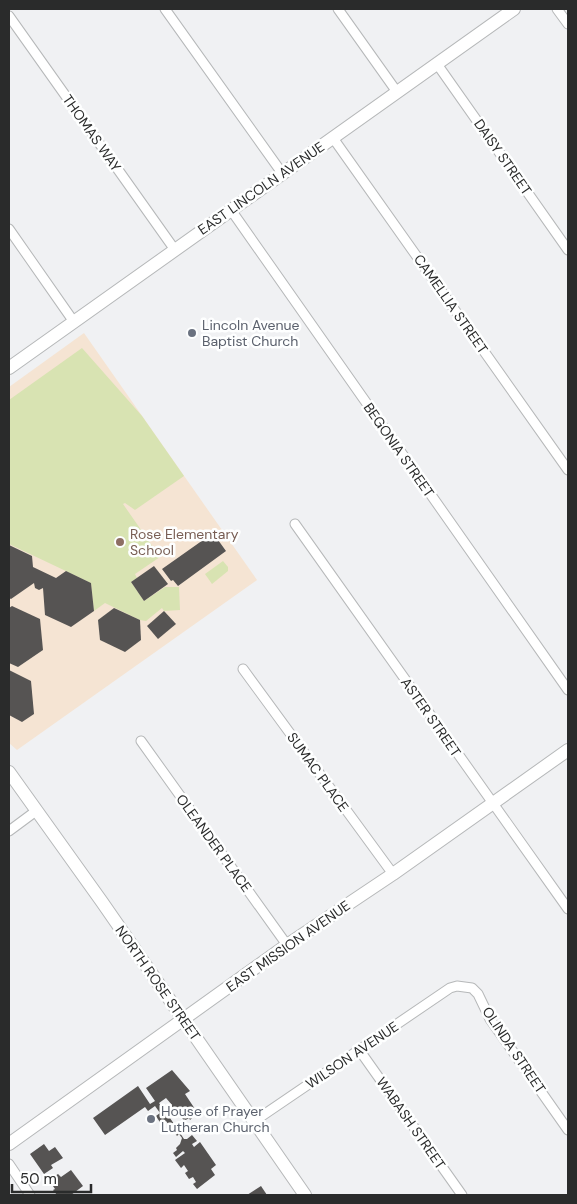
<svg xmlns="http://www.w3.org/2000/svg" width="577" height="1204" font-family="'DM Sans',sans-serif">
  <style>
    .education { fill: #f5e4d3 }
    .green { fill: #d8e3b2 }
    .building { fill: #565453; fill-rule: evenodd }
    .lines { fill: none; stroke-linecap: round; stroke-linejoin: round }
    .street-casing { stroke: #b6b8b9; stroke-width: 11 }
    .secondary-casing { stroke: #b6b8b9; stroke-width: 14 }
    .street { stroke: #fff; stroke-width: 9 }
    .secondary { stroke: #fff; stroke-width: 12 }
    .worship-dot { fill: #6b7280; stroke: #feffff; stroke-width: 2 }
    .education-dot { fill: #8d6e63; stroke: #feffff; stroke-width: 2 }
    .labels { text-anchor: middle; stroke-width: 5; stroke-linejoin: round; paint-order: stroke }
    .street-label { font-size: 14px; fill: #2a2b2b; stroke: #feffff }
    .worship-label { font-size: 14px; fill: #5b616d; stroke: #feffff; text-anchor: start }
    .education-label { font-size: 14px; fill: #785e54; stroke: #feffff; text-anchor: start }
  </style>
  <rect width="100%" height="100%" fill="#f0f1f3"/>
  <polygon class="education" points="84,333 257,580 17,750 9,743 9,387"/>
  <g class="green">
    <polygon points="82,348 142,416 184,476 135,510 125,503 123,504 160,557 135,574 137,578 131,582 144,601 165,587 179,587 180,610 164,611 162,608 146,621 140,620 105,603 94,611 91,583 9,544 9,400"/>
    <polygon points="223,561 228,567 228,571 212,584 205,574"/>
  </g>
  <g class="building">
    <polygon points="213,533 226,551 178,586 173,580 171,581 162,569"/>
    <polygon points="9,545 32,556 33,567 56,578 66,571 91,583 94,611 71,627 45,615 43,588 39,590 35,588 34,583 11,599 9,598"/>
    <polygon points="154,566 168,584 144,601 131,582"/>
    <polygon points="12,606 40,619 43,650 18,667 9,663 9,608"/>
    <polygon points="114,608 140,620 141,640 125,652 100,640 98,620"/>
    <polygon points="164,611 176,624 158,639 147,626"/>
    <polygon points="9,670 31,681 34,714 22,722 9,715"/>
    <path d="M 172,1070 L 190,1091 L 185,1094 L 197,1112 L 192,1116 L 193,1117 L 190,1120 L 189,1118 L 184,1121 L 178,1112 L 170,1118 L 184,1139 L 187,1139 L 192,1135 L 197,1141 L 192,1144 L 194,1147 L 200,1142 L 216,1165 L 211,1169 L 215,1175 L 197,1189 L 193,1184 L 196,1182 L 193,1177 L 189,1179 L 185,1173 L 188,1171 L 184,1165 L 181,1168 L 175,1160 L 185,1153 L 183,1151 L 176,1157 L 173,1153 L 177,1150 L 176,1148 L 180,1144 L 182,1138 L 179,1134 L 177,1136 L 166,1121 L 161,1124 L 156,1116 L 160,1113 L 155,1106 L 148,1111 L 145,1107 L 105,1135 L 93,1118 L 138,1086 L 150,1104 L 155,1101 L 146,1088 ZM 166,1098 L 172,1105 L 164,1110 L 159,1103 Z"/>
    <polygon points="44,1144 49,1151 55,1147 63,1158 51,1165 53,1168 44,1174 30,1154"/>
    <polygon points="71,1170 83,1186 71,1195 57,1195 53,1190 55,1189 49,1180 58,1174 61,1177"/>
    <polygon points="261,1186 267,1195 247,1195"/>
  </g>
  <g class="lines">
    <g class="street-casing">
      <g id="street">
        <polyline points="165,9 282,173"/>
        <polyline points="338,9 397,92"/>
        <polyline points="557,9 568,24"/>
        <polyline points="9,16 175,250"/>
        <polyline points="437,64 568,250"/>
        <polyline points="333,138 568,470"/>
        <polyline points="231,210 568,690"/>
        <polyline points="9,229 74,322"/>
        <polyline points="295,524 568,909"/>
        <polyline points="243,669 393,874"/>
        <polyline points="141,741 287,945"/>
        <polyline points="9,831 36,811"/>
        <polyline points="360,1051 462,1195"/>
        <polyline points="253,1122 450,988 457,986 472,988 478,994 490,1019 568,1130"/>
        <polyline points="9,1164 30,1195"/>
      </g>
    </g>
    <g class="secondary-casing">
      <g id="secondary">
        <polyline points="9,368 514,9"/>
        <polyline points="9,772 102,902 305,1195"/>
        <polyline points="9,1144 287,945 393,874 568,750"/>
      </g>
    </g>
    <use href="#street" class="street"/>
    <use href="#secondary" class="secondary"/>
  </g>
  <g class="worship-dot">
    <circle cx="192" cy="333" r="5"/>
    <circle cx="151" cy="1119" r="5"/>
  </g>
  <circle class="education-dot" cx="120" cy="542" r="5"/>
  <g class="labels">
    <g class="street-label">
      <text transform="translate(92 133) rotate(55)" y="5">THOMAS WAY</text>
      <text transform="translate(503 157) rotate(55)" y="5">DAISY STREET</text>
      <text transform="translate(261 188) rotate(-35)" y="5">EAST LINCOLN AVENUE</text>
      <text transform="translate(451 304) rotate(55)" y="5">CAMELLIA STREET</text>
      <text transform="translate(399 450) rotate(55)" y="5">BEGONIA STREET</text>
      <text transform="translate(431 717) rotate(55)" y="5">ASTER STREET</text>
      <text transform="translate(318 772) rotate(54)" y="5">SUMAC PLACE</text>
      <text transform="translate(214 843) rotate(54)" y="5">OLEANDER PLACE</text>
      <text transform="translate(288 946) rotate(-35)" y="5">EAST MISSION AVENUE</text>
      <text transform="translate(158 983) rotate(55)" y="5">NORTH ROSE STREET</text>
      <text transform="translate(514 1050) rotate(56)" y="5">OLINDA STREET</text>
      <text transform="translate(352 1055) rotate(-34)" y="5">WILSON AVENUE</text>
      <text transform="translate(411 1123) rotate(55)" y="5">WABASH STREET</text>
    </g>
    <g class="worship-label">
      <text x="202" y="330">Lincoln Avenue<tspan x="202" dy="16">Baptist Church</tspan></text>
      <text x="161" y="1116">House of Prayer<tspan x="161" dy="16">Lutheran Church</tspan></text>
    </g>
    <g class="education-label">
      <text x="130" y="539">Rose Elementary<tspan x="130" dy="16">School</tspan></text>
    </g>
  </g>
  <rect width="577" height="1204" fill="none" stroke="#2a2b2b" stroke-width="20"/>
  <path d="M12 1184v8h79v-8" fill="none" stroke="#2a2b2b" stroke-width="2.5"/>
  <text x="20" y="1184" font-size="15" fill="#2a2b2b" stroke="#feffff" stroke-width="4" paint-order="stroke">50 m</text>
</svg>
